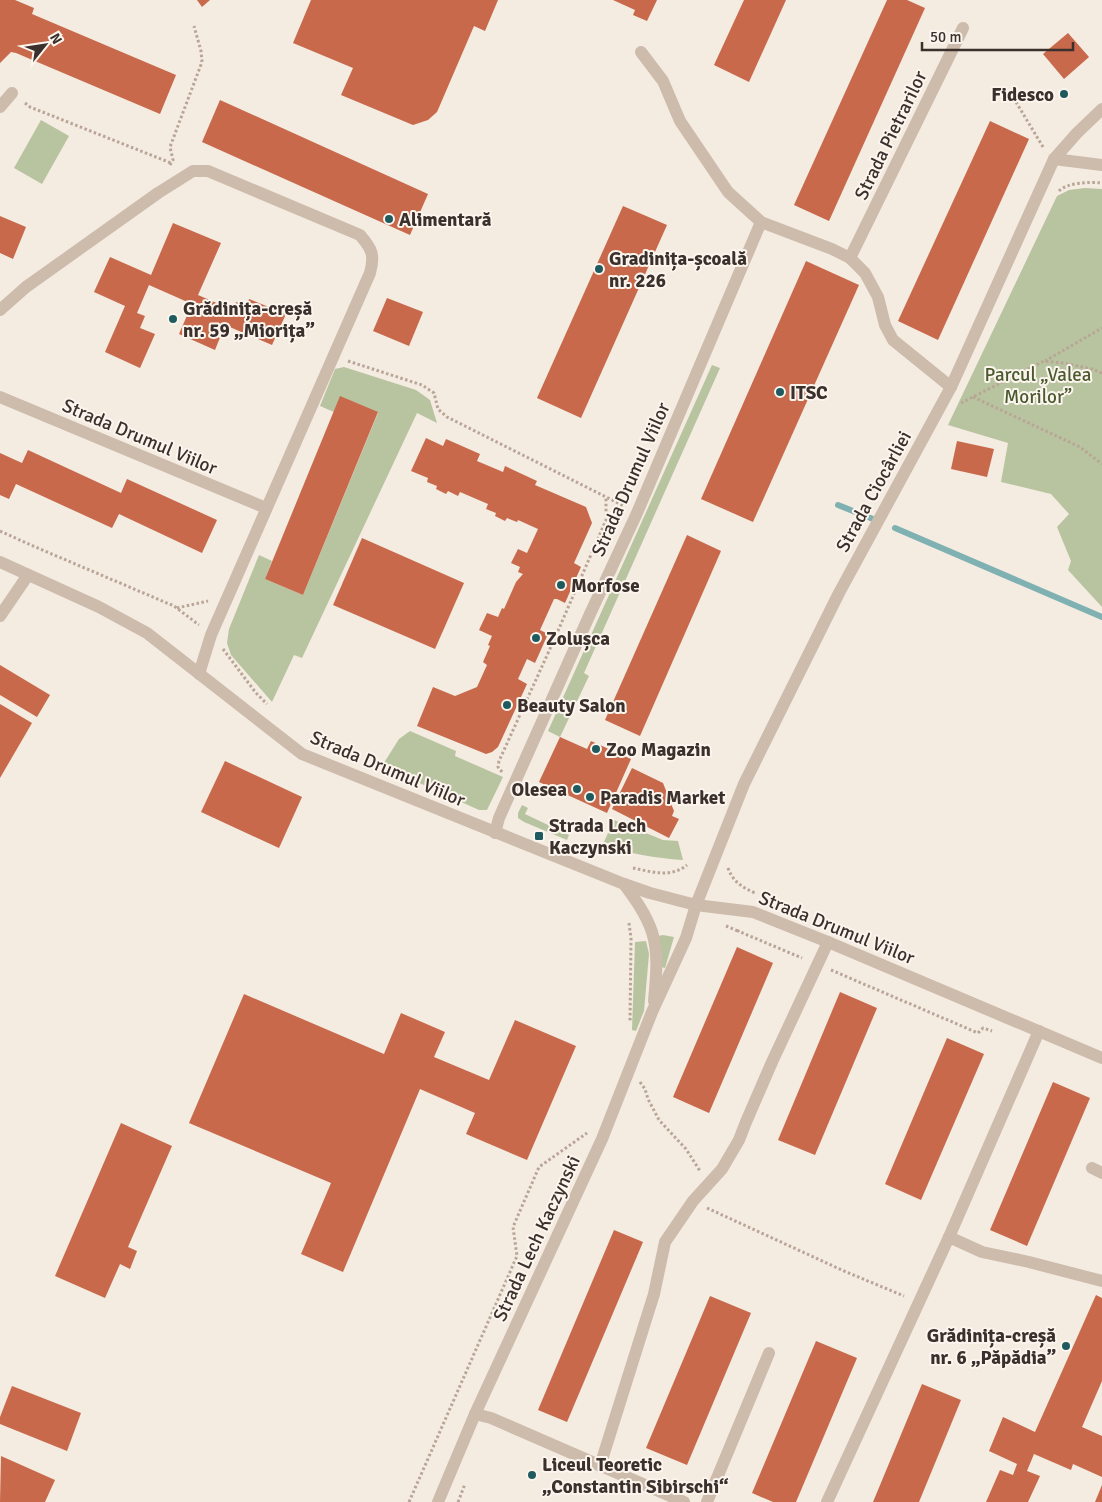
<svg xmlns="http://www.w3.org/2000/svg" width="1102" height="1502" font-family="Signika,sans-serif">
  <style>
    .green { fill: #b8c4a0 }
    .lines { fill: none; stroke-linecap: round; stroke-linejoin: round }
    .stream { stroke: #7fb0b2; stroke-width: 6 }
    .building { fill: #c8694b }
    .path { stroke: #b9a596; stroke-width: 3; stroke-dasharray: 2.5 2.5; stroke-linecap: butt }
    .minor { stroke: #cdbbac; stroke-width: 12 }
    .poi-dot { fill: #1f5a5e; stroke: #fbf5ee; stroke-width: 2 }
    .labels { text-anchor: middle; stroke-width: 4; stroke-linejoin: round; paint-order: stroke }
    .poi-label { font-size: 19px; font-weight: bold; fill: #3b302b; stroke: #fbf5ee; text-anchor: start }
    .street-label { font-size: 19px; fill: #3b302b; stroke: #fbf5ee }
    .park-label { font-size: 19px; fill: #4a5a2e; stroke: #fbf5ee }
  </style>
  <rect width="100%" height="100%" fill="#f4ebe1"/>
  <g class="green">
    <polygon points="41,120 69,136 42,184 14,168"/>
    <polygon points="1085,188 1102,189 1102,607 1068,570 1071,561 1057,527 1069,514 1051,494 1001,482 1008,443 948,425 1057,196 1069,190"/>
    <polygon points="712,365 720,368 584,673 589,676 560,737 548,731"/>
    <polygon points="344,367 416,390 430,400 437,423 417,413 302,658 294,655 272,702 231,655 227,643 229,629 259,555 272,561 265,579 303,595 378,413 334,412 320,406 335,369"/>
    <polygon points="410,731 456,751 455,756 503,777 487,810 479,810 382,766 399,739"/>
    <polygon points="522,805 528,808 525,814 569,835 567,840 524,822 518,818 518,813"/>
    <path d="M 614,820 L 663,840 L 678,841 L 683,860 C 655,858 629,854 603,844 Z"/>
    <polygon points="663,935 674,937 665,968 661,967 658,936"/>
    <polygon points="646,941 649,954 644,1011 636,1031 632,1030 635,942"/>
  </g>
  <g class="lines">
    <g class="stream">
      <polyline points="838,505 878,521"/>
      <polyline points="895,528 1102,617"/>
    </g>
  </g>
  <g class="building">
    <polygon points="0,0 15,0 34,8 32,14 176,75 160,114 16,53 11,52 0,63"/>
    <polygon points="197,0 210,0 202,7"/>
    <polygon points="311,0 498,0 485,31 474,26 437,112 428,120 413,125 341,95 353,68 293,43"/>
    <polygon points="613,0 657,0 647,21 633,15 635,10"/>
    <polygon points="744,0 786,0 749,82 714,65"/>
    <polygon points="887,0 907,0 925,8 829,221 794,205"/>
    <polygon points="1068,33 1089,57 1064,79 1043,54"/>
    <polygon points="220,100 428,194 410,235 202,142"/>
    <polygon points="990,121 1029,139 938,340 898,321"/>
    <polygon points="623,206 667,225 581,418 537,398"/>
    <polygon points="0,216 26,227 13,259 0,253"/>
    <polygon points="173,223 221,243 198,295 233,310 236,302 246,306 249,299 286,314 272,345 225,325 215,350 179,334 192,304 149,285 137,313 145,316 140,328 155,334 140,368 105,352 125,306 94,292 110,257 151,275"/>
    <polygon points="806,261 859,285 753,522 701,499"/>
    <polygon points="387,298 423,312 409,346 373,331"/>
    <polygon points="340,396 378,412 303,595 265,579"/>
    <polygon points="426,438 443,446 446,439 480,454 477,461 503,472 505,466 537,481 535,485 586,507 592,523 574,563 581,567 565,603 557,599 554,599 540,630 548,634 535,663 527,659 518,679 527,684 498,747 492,752 486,754 417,726 433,687 455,696 477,687 487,665 483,662 490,646 488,645 492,636 479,630 487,613 498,617 502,608 504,609 516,582 523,574 518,572 520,567 511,563 518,549 527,553 538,529 518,520 517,522 507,518 505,521 495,516 496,513 486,509 488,504 460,492 458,496 448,491 446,494 436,489 437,486 427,482 428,478 411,471"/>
    <polygon points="957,441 994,449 987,477 951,469"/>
    <polygon points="28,450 121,493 127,479 217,520 202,553 119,514 112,528 16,484 9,499 0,495 0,453 22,463"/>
    <polygon points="687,535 721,551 640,736 605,720"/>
    <polygon points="362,538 464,583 435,649 333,605"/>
    <polygon points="0,665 50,695 37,717 0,695"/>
    <polygon points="0,704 32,723 0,778"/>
    <polygon points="560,737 587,749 591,741 631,759 607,813 539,782"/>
    <polygon points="225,761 302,797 279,848 201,812"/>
    <polygon points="632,768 663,783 674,811 672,816 679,819 669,838 612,809"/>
    <polygon points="737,947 773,963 709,1113 673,1097"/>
    <polygon points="840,992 877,1008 815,1155 778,1140"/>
    <polygon points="244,994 384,1054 401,1013 445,1032 434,1057 489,1080 515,1020 576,1046 527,1160 466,1134 475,1113 420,1089 343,1272 301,1254 331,1183 189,1123"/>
    <polygon points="947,1038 984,1054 921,1200 885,1184"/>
    <polygon points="1053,1082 1090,1098 1027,1246 990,1230"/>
    <polygon points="121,1123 172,1146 128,1247 137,1251 130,1269 120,1264 105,1298 55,1276"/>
    <polygon points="614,1230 643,1242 567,1422 538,1410"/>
    <polygon points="1096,1295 1102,1298 1102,1381 1082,1427 1102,1436 1102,1477 1073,1464 1071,1470 1034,1454 1027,1471 1040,1476 1028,1502 986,1502 1000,1470 1013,1475 1017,1464 989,1451 1003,1417 1035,1432"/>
    <polygon points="710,1296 751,1313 687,1465 646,1448"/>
    <polygon points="816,1341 857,1358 796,1502 773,1502 752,1493"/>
    <polygon points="922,1384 961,1400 919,1502 873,1502"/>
    <polygon points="12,1386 81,1413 67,1451 0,1424 0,1417"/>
    <polygon points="1,1456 55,1480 45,1502 0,1502"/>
    <polygon points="1102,1485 1102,1502 1095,1502"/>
  </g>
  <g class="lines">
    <g class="path">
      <polyline points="1016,102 1043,147"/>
      <polyline points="25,103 30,107 171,163"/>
      <polyline points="170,165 173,160 170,147 202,62 201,51 194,26"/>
      <path d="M 1059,191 C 1068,182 1089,182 1102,183"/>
      <polyline points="348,361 422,385 434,393 438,409 447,417 624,506"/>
      <polyline points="1045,361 1102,328"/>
      <polyline points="973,397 1080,447 1102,464"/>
      <polyline points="961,403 1044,361 1064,363 1092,369 1102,373"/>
      <polyline points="0,531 33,546 174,606 199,625"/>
      <polyline points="177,608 208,601"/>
      <polyline points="223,649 256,693 267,704"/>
      <polyline points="502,772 498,767 499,761 554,640 606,520 606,497"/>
      <path d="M 633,868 C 652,872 671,878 687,865"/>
      <path d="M 728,868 C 733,882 742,887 755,893"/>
      <polyline points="629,923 631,938 630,1021"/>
      <polyline points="726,926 738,931"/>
      <polyline points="739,930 738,931 802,958"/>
      <polyline points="831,970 978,1033 983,1028 992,1031"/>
      <polyline points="640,1082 645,1089 648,1099 659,1120 686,1149 700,1171"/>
      <polyline points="707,1208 844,1271 904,1296"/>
      <polyline points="409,1502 517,1256 513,1227 539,1167 587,1133"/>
      <polyline points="458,1502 465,1484"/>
    </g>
    <g class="minor">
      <polyline points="641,52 663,81 680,121 728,192 761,222 832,249 850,258 865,273 878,297 885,325 893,340 951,387"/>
      <polyline points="0,107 12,93"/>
      <polyline points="1054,159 1102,165"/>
      <polyline points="850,258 963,28"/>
      <path d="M 0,310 L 26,287 L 158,193 L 193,171 L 208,171 L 360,235 C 372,249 375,255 370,273 L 211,635 L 199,674"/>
      <polyline points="0,397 266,508"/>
      <polyline points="0,562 99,607 147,633 302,754 624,884 650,893 696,905 753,912 828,942 1102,1058"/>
      <polyline points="0,616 28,575"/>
      <polyline points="495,833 499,818 590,614 637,513 761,222"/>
      <path d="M 624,884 C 635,899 646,914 652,932 C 659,954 656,978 654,1001"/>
      <polyline points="1092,1168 1102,1173"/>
      <polyline points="949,1237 982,1252 1029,1262 1102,1281"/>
      <polyline points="475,1414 491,1418 684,1502"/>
      <polyline points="600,1466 654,1294 665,1242 693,1201 722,1169 739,1140 746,1122 772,1062 828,942"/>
      <polyline points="438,1502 475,1414 602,1139 652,1012 686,938 696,905 744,784 839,593 951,387 1054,159 1077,133 1102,109"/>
      <polyline points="707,1502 769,1353"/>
      <polyline points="827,1502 949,1237 1039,1031"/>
    </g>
  </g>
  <g class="poi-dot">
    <circle cx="1064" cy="94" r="5"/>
    <circle cx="389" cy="219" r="5"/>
    <circle cx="599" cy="269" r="5"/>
    <circle cx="173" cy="319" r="5"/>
    <circle cx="780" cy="392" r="5"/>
    <circle cx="561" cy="585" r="5"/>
    <circle cx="536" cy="638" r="5"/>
    <circle cx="507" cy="705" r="5"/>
    <circle cx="596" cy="749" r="5"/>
    <circle cx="577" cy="789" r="5"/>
    <circle cx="590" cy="797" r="5"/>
    <rect x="534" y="831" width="10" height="10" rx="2.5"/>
    <circle cx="1066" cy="1346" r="5"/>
    <circle cx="532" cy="1475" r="5"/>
  </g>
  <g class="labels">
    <g class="poi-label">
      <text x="1054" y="101" text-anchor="end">Fidesco</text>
      <text x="399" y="226">Alimentară</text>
      <text x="609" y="265">Gradinița-școală<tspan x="609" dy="22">nr. 226</tspan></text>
      <text x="183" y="315">Grădinița-creșă<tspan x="183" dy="22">nr. 59 „Miorița”</tspan></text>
      <text x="790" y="399">ITSC</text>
      <text x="571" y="592">Morfose</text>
      <text x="546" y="645">Zolușca</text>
      <text x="517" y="712">Beauty Salon</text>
      <text x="606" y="756">Zoo Magazin</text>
      <text x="567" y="796" text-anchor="end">Olesea</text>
      <text x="600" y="804">Paradis Market</text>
      <text x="549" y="832">Strada Lech<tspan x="549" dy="22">Kaczynski</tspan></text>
      <text x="1056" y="1342" text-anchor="end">Grădinița-creșă<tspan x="1056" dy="22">nr. 6 „Păpădia”</tspan></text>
      <text x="542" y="1471">Liceul Teoretic<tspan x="542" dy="22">„Constantin Sibirschi“</tspan></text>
    </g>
    <g class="street-label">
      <text transform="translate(890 135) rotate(-64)" y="7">Strada Pietrarilor</text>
      <text transform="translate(140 436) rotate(23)" y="7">Strada Drumul Viilor</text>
      <text transform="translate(630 479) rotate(-66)" y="7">Strada Drumul Viilor</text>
      <text transform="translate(873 491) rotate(-61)" y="7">Strada Ciocârliei</text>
      <text transform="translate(388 768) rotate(23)" y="7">Strada Drumul Viilor</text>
      <text transform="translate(837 927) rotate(22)" y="7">Strada Drumul Viilor</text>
      <text transform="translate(536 1238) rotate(-65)" y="7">Strada Lech Kaczynski</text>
    </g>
    <g class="park-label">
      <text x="1038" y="381">Parcul „Valea<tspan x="1038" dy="22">Morilor”</tspan></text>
    </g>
  </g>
  <g transform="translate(45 45) rotate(60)" stroke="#fbf5ee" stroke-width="4" paint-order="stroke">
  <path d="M0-4L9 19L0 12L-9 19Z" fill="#3b302b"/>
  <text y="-8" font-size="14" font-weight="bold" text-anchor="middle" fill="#3b302b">N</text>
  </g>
  <path d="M922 42v8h151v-8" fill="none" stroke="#3b302b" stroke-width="2.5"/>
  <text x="930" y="42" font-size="15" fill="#3b302b" stroke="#fbf5ee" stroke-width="4" paint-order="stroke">50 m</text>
</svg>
